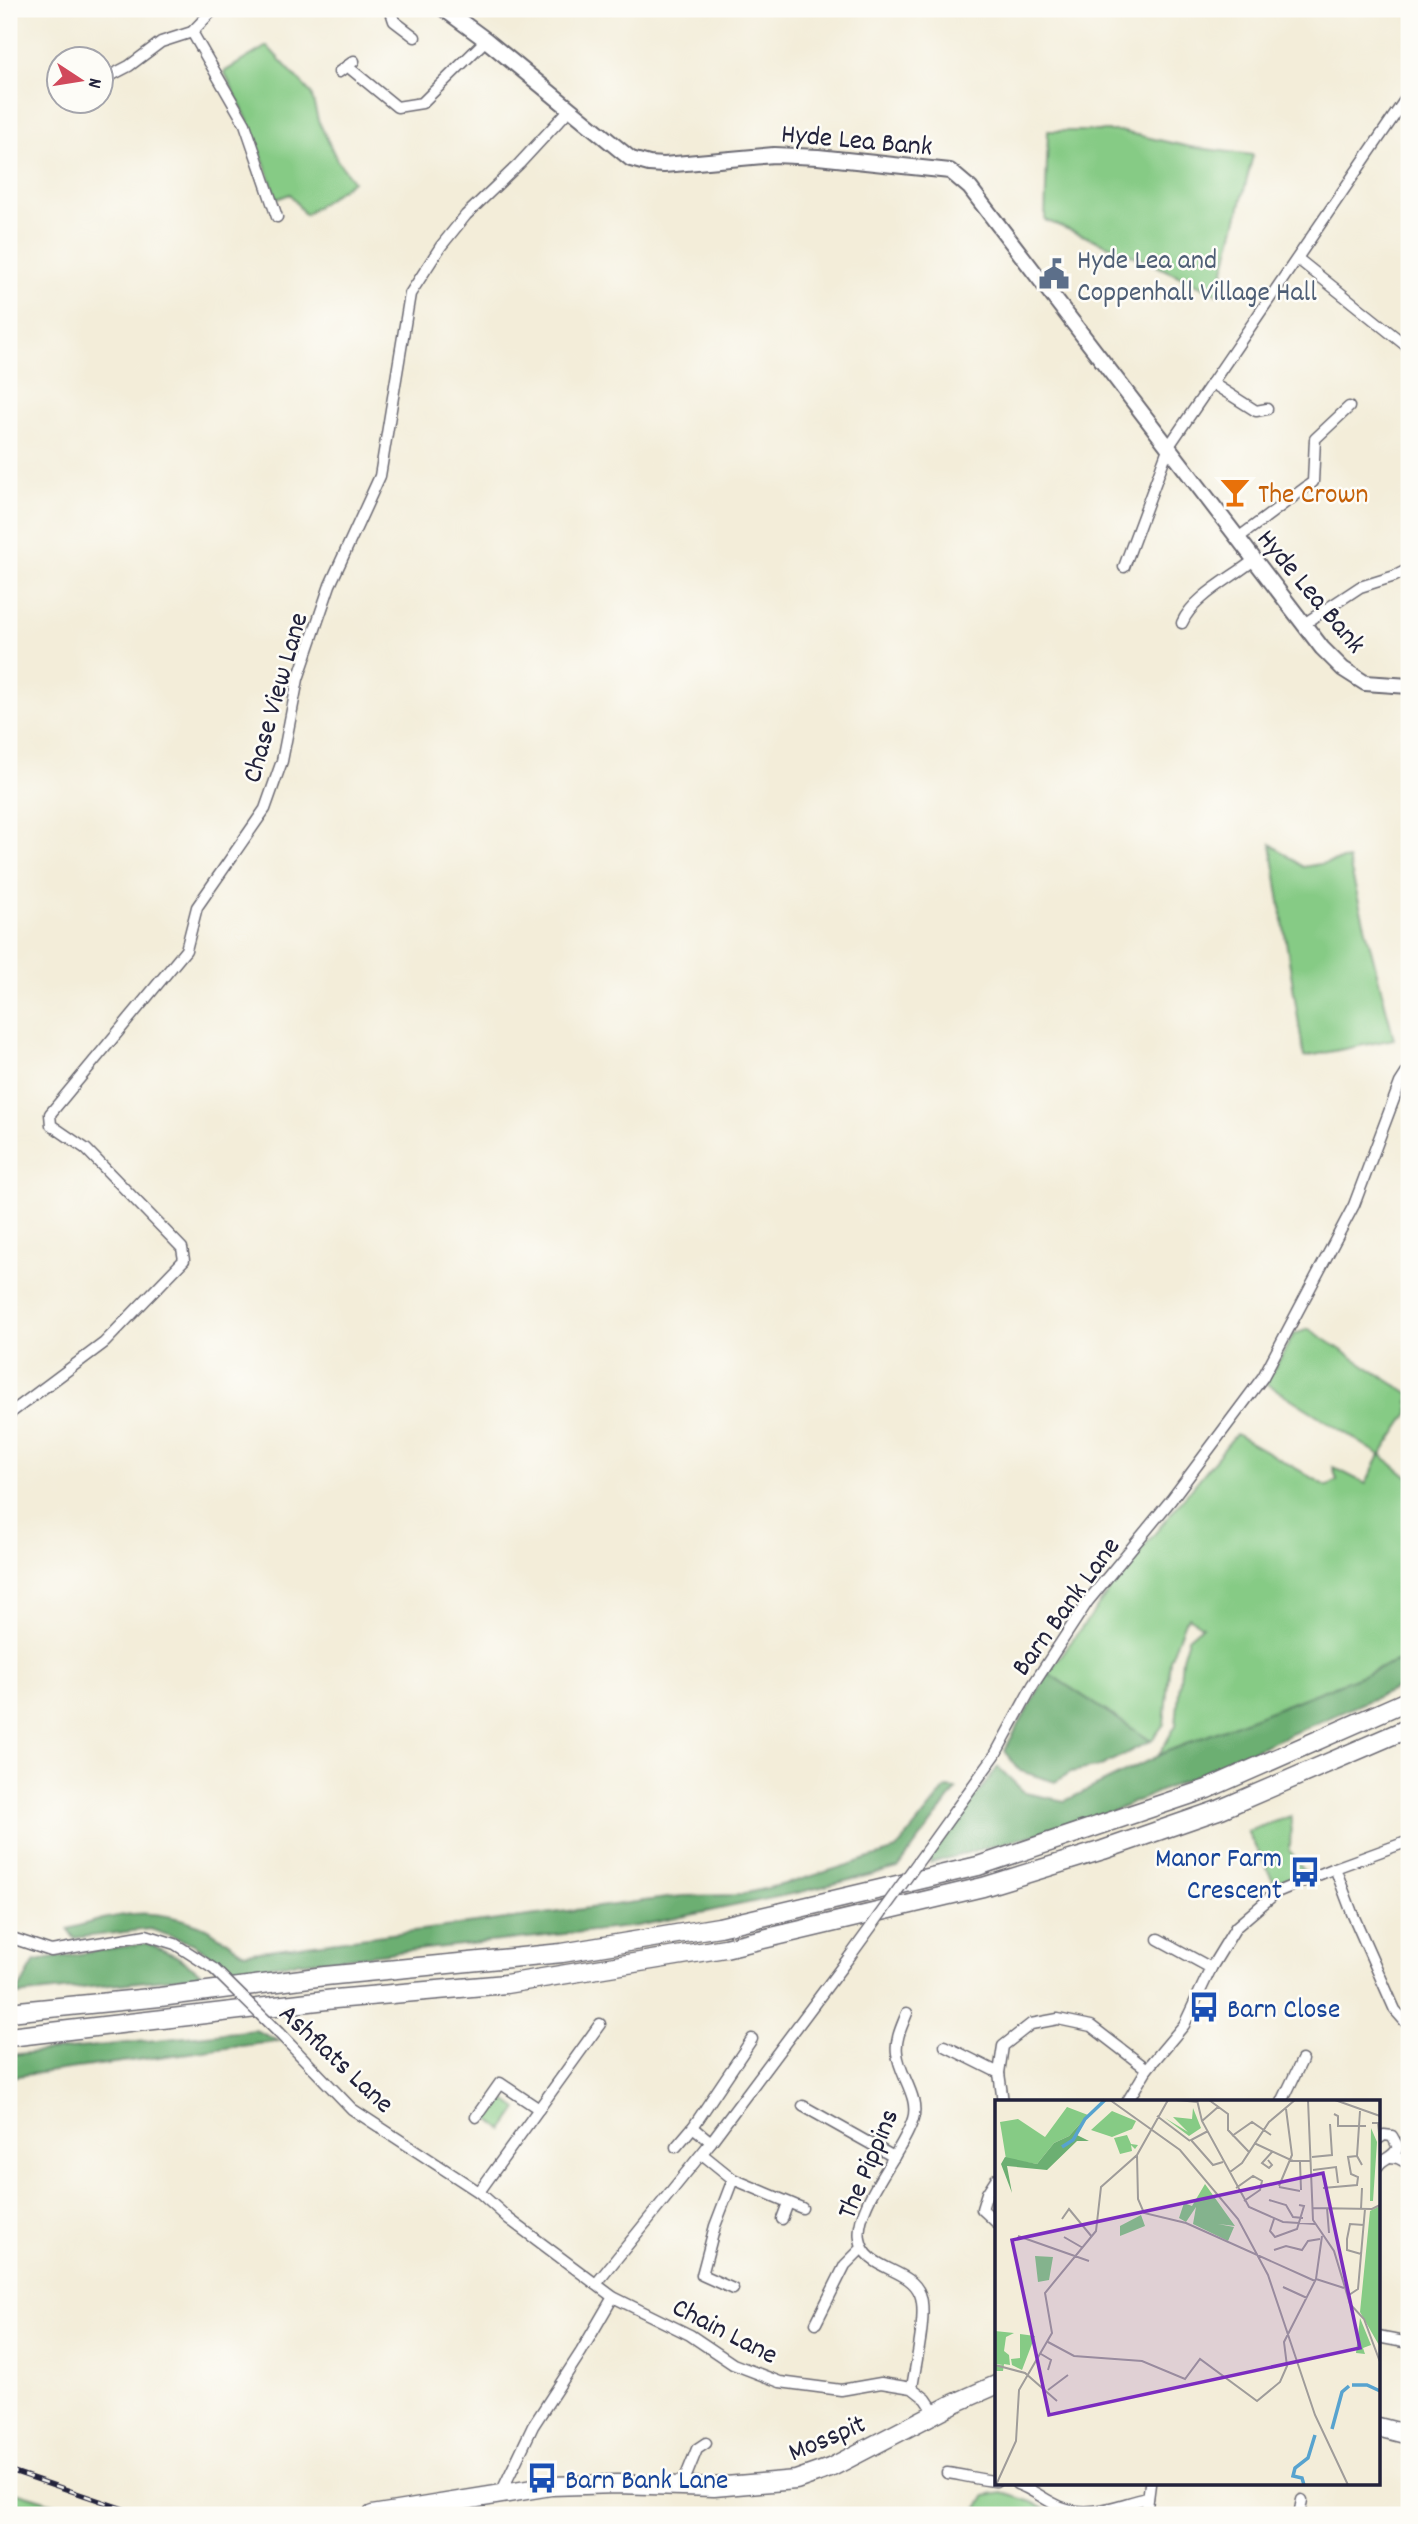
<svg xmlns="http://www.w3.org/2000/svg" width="1418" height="2524" font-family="Dekko,sans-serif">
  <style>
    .green { fill: #86cb85; stroke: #547660; stroke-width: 2 }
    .forest { fill: #6caf72; stroke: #476856; stroke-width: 2 }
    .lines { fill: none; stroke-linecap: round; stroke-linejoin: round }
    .street-casing { stroke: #6b6972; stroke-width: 13 }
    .secondary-casing { stroke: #6b6972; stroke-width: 18 }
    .highway-casing { stroke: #6b6972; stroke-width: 21 }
    .street { stroke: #fff; stroke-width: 10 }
    .secondary { stroke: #fff; stroke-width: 14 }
    .highway { stroke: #fff; stroke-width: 18 }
    .rail-casing { stroke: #22223b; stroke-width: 5 }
    .rail { stroke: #fdfcf7; stroke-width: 2.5; stroke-dasharray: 8; stroke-linecap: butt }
    .street-bridge-casing { stroke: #6b6972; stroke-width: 13; stroke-linecap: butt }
    .street-bridge { stroke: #fff; stroke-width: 10 }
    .labels { text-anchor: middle; stroke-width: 5; stroke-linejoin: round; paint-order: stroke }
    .street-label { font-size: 28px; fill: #22223b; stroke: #fdfcf7 }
    .service-label { font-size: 28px; fill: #4e5e75; stroke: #fdfcf7; text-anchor: start }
    .food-label { font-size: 28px; fill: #c56008; stroke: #fdfcf7; text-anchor: start }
    .transit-label { font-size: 28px; fill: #164399; stroke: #fdfcf7; text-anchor: start }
    .inset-river { fill: none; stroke: #57a3cf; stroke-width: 3.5 }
    .inset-road { fill: none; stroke: #9f9c9a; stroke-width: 2 }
    .view { fill: #7b2cbf; fill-opacity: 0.15; stroke: #7b2cbf; stroke-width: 3.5 }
    .inset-edge { fill: none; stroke: #22223b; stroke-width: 3.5 }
  </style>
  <rect width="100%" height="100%" fill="#fdfcf7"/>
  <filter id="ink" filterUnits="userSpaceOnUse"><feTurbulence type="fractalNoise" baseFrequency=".0143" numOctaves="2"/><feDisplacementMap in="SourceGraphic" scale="14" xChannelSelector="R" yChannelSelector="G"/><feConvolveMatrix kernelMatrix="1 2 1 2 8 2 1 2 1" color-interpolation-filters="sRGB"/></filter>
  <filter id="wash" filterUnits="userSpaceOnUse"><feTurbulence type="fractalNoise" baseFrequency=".00686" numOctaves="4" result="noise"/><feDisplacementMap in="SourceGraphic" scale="28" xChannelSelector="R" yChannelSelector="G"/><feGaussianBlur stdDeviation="1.57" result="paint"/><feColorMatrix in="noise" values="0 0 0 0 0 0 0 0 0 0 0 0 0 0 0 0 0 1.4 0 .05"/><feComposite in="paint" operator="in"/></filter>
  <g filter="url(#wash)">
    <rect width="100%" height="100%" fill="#f3edd9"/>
    <g class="green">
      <polygon points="267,46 311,93 318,120 337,160 353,181 305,215 290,194 277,199 252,129 224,72"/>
      <polygon points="1048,131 1119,131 1190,147 1253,155 1218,294 1139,258 1045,220"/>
      <polygon points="1271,844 1303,867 1348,859 1394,1039 1304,1057"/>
      <polygon points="1309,1329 1409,1394 1409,1413 1381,1455 1409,1478 1409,1657 1158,1756 1176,1725 1182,1658 1188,1638 1202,1626 1189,1617 1185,1621 1170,1660 1164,1724 1151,1741 1048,1673 1124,1571 1236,1434 1327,1486 1337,1480 1333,1467 1366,1484 1380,1455 1266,1383 1294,1334"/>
      <polygon points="1291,1816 1290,1851 1305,1872 1275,1884 1247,1831"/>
      <polygon points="500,2096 518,2109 503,2130 485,2116"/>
      <polygon points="9,2490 91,2515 9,2515"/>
      <polygon points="1003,2493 1032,2502 1045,2509 1037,2515 974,2515 985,2496"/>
    </g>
    <g class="forest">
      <polygon points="1409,1657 1409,1683 1100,1817 930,1863 930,1856 998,1767 1025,1793 1065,1801 1168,1751"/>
      <polygon points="1048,1673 1151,1741 1101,1766 1071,1772 1055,1782 1020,1771 1004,1751"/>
      <path d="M 946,1788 L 957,1789 L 898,1868 L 801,1892 L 638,1926 L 232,1970 L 194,1944 L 150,1929 L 74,1938 L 68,1929 C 117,1914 148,1905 199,1925 C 215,1931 230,1944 245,1953 L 682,1896 L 738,1895 L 793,1882 L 896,1850 Z"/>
      <polygon points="147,1943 176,1956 204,1975 16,1995 35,1961"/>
      <polygon points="255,2030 279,2041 9,2077 9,2055"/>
    </g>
  </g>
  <g filter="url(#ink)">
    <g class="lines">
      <g class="street-casing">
        <g id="street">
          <polyline points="390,9 394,21 415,37"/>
          <polyline points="192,32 245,124 277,217"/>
          <polyline points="347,66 397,107 422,103 486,40"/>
          <polyline points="339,72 354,61"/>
          <polyline points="102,80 129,66 161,42 192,32 214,9"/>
          <polyline points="1298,259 1409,348"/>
          <polyline points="1212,383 1256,411 1267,409"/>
          <polyline points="1238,538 1313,482 1315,439 1349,407"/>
          <polyline points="1124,567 1169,446 1409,94"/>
          <path d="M 1182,623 C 1193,597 1232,578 1254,560"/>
          <polyline points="1304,624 1360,587 1395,576 1409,569"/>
          <polyline points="9,1414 104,1343 184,1260 182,1248 86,1149 51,1125 50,1114 186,950 197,907 265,809 282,761 298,679 330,585 380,476 410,294 441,246 466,215 519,164 569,110"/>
          <polyline points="926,1851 995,1755 1033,1685 1088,1601 1171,1500 1263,1377 1354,1205 1400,1083 1409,1069"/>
          <polyline points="1335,1868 1352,1913 1395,2010 1409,2026"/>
          <polyline points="9,1937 51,1951 146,1935 175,1944 214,1969"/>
          <polyline points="1158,1939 1211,1968"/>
          <path d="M 907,2013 C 902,2026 895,2039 897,2053 C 899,2075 920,2097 913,2119 C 903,2153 854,2205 860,2239 C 865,2271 910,2267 920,2294 C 928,2313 915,2366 912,2388"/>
          <polyline points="279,2033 352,2109 479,2192 509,2219 613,2297 690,2335 733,2364 780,2382 841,2390 881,2383 912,2388 926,2399 936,2414"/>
          <polyline points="945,2046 999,2073"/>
          <polyline points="1003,2102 999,2073 1003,2046 1031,2024 1058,2019 1091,2026 1147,2069"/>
          <polyline points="1127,2102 1147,2069 1184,2025 1211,1968 1236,1927 1277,1892 1335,1868 1409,1841"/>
          <polyline points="1282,2102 1302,2060"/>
          <polyline points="803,2106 894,2157"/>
          <polyline points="476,2117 500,2083 539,2109"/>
          <polyline points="693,2127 711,2142"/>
          <path d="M 1378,2139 L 1384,2135 L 1392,2136 L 1398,2147 C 1394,2158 1384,2157 1378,2166"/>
          <polyline points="676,2147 693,2127 752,2039"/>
          <polyline points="702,2154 733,2179 802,2208"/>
          <polyline points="1391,2157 1398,2158 1409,2164"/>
          <polyline points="733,2179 715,2226 702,2275 733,2289"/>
          <polyline points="996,2179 987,2193 982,2209 996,2222"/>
          <polyline points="479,2192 600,2024"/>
          <polyline points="782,2219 788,2203"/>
          <polyline points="596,2284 711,2142 850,1956"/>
          <polyline points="816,2323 845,2265 862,2248"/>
          <polyline points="1378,2337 1409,2343"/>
          <path d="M 947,2473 C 964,2475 979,2480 996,2481"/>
          <path d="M 1017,2484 C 1033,2489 1045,2501 1061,2507 C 1092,2519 1118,2504 1148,2498"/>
          <polyline points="682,2486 697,2449 706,2443"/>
          <polyline points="500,2495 533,2426 581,2352 613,2297"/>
          <polyline points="1146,2515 1150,2484"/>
          <polyline points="1299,2515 1302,2500"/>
        </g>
      </g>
      <g class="secondary-casing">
        <polyline id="secondary" points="444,9 486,40 631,159 649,164 664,165 774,155 818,157 950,171 970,188 1322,648 1343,669 1365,683 1409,686"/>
      </g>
      <g class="highway-casing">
        <g id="highway">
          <polyline points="9,2012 160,1997 325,1976 562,1953 719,1927 978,1866 1207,1789 1409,1700"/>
          <polyline points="9,2037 335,1999 506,1984 725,1948 983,1887 1103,1850 1221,1809 1409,1728"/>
          <polyline points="1378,2427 1409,2435"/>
          <polyline points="372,2515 551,2486 617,2484 714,2487 796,2480 830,2468 953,2404 996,2385"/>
        </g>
      </g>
      <use href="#street" class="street"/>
      <use href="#secondary" class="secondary"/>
      <use href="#highway" class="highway"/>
      <g class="rail-casing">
        <polyline id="rail" points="9,2470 142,2515"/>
      </g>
      <use href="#rail" class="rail"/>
      <g class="street-bridge-casing">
        <g id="street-bridge">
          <polyline points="850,1956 926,1851"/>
          <polyline points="214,1969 279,2033"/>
        </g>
      </g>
      <use href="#street-bridge" class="street-bridge"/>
    </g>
  </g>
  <defs>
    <g id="civic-bare" transform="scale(2.415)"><path d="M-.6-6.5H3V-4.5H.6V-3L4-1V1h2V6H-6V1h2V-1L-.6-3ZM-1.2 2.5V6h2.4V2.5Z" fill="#5c6f8a" stroke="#fdfcf7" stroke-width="2.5" paint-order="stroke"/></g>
    <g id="bar-bare" transform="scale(2.415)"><path d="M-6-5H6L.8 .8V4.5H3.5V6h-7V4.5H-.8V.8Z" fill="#e8710a" stroke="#fdfcf7" stroke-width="2.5" paint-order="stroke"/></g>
    <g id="bus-bare" transform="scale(2.415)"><path d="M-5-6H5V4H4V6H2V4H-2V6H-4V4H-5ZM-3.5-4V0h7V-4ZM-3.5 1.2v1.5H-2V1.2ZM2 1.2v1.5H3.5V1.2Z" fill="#1a4fb4" stroke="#fdfcf7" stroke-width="2.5" paint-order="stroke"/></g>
  </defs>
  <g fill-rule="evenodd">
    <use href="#civic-bare" x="1054" y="274"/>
    <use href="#bar-bare" x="1235" y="492"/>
    <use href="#bus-bare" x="1305" y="1872"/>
    <use href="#bus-bare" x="1204" y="2007"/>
    <use href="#bus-bare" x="542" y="2478"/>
  </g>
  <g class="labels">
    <g class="street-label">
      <text transform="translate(857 138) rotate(5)" y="10">Hyde Lea Bank</text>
      <text transform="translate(1313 590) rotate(50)" y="10">Hyde Lea Bank</text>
      <text transform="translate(273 697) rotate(-74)" y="10">Chase View Lane</text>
      <text transform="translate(1064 1605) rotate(-54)" y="10">Barn Bank Lane</text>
      <text transform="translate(338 2057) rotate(43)" y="10">Ashflats Lane</text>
      <text transform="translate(866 2163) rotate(-67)" y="10">The Pippins</text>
      <text transform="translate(726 2329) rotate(27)" y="10">Chain Lane</text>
      <text transform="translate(826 2436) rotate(-23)" y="10">Mosspit</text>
    </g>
    <g class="service-label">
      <text x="1077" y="268">Hyde Lea and<tspan x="1077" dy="32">Coppenhall Village Hall</tspan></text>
    </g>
    <g class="food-label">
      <text x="1258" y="502">The Crown</text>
    </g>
    <g class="transit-label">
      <text x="1282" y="1866" text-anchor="end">Manor Farm<tspan x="1282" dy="32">Crescent</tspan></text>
      <text x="1227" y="2017">Barn Close</text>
      <text x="565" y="2488">Barn Bank Lane</text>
    </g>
  </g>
  <g transform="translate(995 2100)">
    <rect width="385" height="385" fill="#f3edd9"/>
    <path d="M 72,7 L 93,15 L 74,36 L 59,43 L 42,64 L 11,59 L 5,22 L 23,19 L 50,37 ZM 198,8 L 206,28 L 194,36 L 170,18 L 193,32 L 178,17 L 197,19 ZM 117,11 L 141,21 L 137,29 L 117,37 L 96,30 ZM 376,28 L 382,42 L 378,101 L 375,101 ZM 132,35 L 136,44 L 143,45 L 140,49 L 136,45 L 137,51 L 125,54 L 119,38 ZM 210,84 L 240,126 L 223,124 L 239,127 L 233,141 L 198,124 L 201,107 L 191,122 L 184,118 L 189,103 L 197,106 ZM 385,106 L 385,247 L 365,212 L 375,111 ZM 146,115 L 150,126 L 125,136 L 125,126 ZM 40,156 L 58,157 L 54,180 L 43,182 ZM 365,218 L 376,245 L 368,248 L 370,254 L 361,253 ZM 0,231 L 19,233 L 11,237 L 9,251 L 14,255 L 15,265 L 9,264 L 8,271 L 0,271 L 0,266 L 8,265 L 0,264 ZM 25,234 L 40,236 L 27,270 L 17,265 L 16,259 L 25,258 Z" fill="#86cb85"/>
    <path d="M 93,15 L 82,35 L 94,41 L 82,41 L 52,70 L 12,66 L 17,93 L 6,64 L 10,57 L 42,64 L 59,43 L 74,36 Z" fill="#6caf72"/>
    <path class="inset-river" d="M 67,47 L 78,40 L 90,19 L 110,0M 357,285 L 372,285 L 385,291M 337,329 L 347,292 L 354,286M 309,385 L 307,378 L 298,376 L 300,368 L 313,358 L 320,335"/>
    <path class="inset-road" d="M 115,0 L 185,50 L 243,119 L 273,175 L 320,315 L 353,385M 182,0 L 203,2M 202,0 L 207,21 L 254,107 L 288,122 L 320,124M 214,0 L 233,14 L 233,30 L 254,52M 313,0 L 318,120 L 339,151 L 355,204 L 369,219 L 385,262M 340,0 L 385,16M 365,11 L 362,56 L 367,65M 339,14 L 343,16 L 343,26 L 371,26M 162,16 L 195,41M 207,21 L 223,7M 377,23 L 383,23 L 385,43M 213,31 L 196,40 L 218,65 L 228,62M 237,36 L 257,22 L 276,35M 259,43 L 298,61 L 315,61M 142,55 L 143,99 L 149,113 L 191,123 L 320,181M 317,57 L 337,55 L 335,24M 273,60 L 277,65 L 274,68 L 267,63 L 277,52M 305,62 L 306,90M 318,70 L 341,67 L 343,83M 235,72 L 247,63 L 274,22 L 300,0M 284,86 L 297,55 L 291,9M 284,87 L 305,91M 241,88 L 258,76 L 267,81 L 265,90 L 249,101M 328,88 L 362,85 L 363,77 L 356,74 L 353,57 L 362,56M 274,100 L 291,105 L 298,117 L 308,118M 318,108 L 377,109 L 385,105M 332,108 L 334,133M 366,109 L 367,88M 67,119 L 74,109 L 97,137M 279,119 L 275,131 L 280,137 L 302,129 L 309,106 L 304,105M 23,136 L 94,161M 69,137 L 88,148M 279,150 L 291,146 L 307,150 L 313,141 L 325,139M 366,154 L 352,150 L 352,139 L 355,124 L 369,125M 321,179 L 349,188M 288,187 L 312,198M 354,195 L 363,189 L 370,109M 53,242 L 79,256 L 147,261 L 190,279 L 205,259 L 262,301 L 285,282 L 292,266 L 289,242 L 321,179 L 327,136M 46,254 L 56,260 L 53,270M 0,265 L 30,273 L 62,301M 53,290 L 73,275M 1,385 L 21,341 L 24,290 L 57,233 L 50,193 L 101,131 L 106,87 L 142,55 L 173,0"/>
    <path class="view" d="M 328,73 L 365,248 L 54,315 L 17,140 Z"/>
    <rect width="385" height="385" class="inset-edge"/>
  </g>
  <rect width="1418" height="2524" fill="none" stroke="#fdfcf7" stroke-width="35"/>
  <g transform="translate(80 80) rotate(102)"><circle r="33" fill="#fdfcf7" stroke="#a5a5ac" stroke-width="2"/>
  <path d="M0-5L12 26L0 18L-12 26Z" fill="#d1495b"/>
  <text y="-10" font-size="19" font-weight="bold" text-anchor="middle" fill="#22223b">N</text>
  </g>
</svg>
